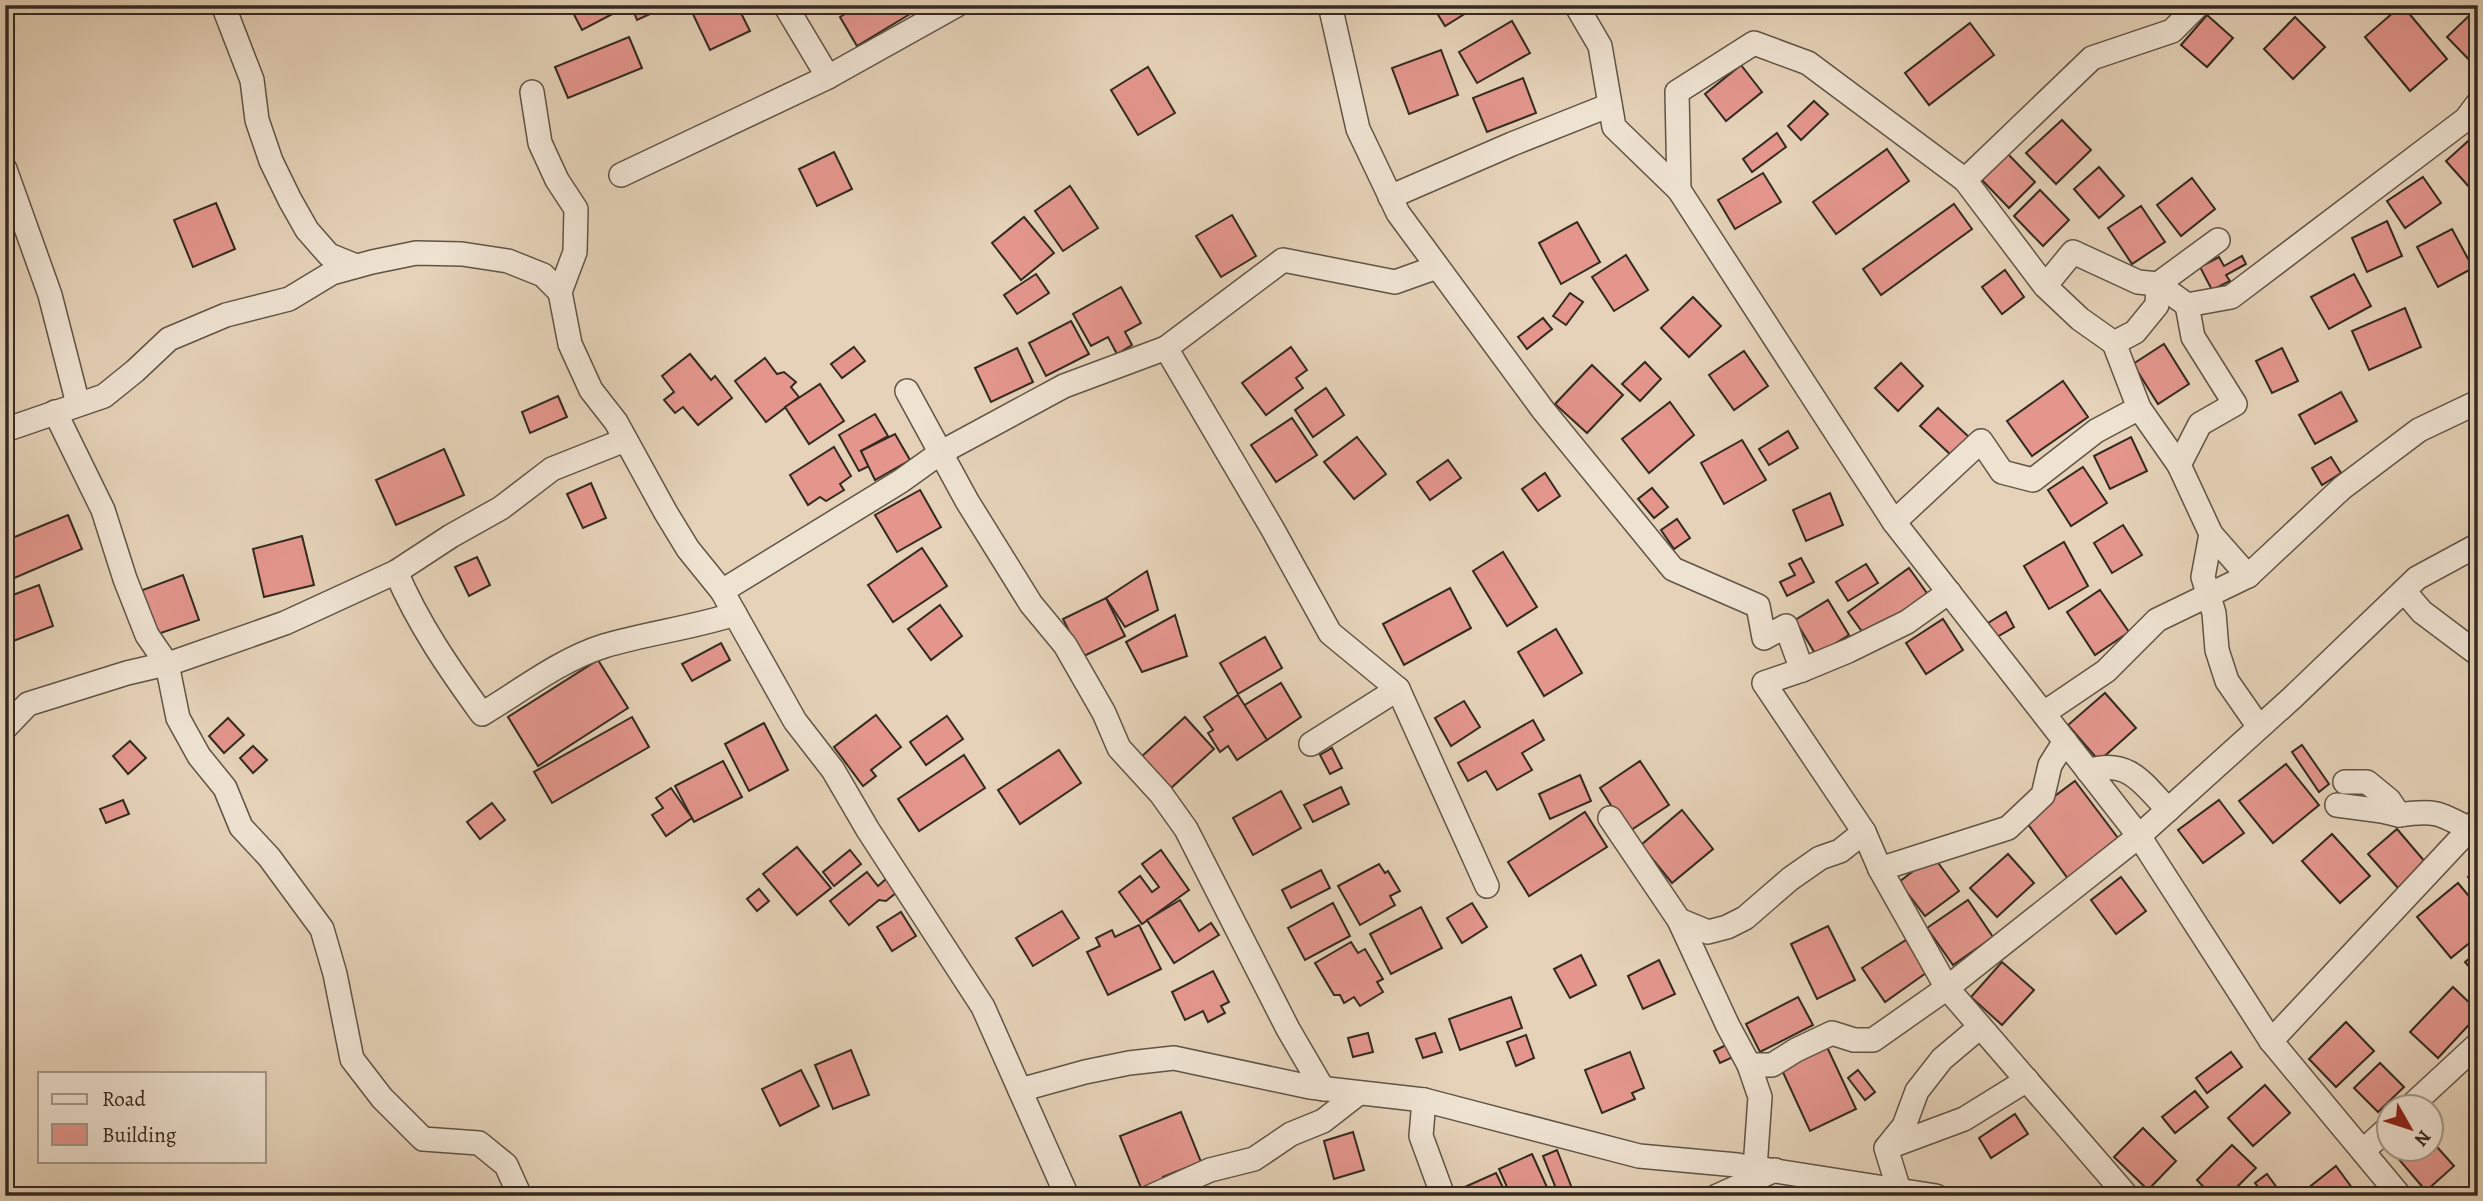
<svg xmlns="http://www.w3.org/2000/svg" width="2483" height="1201" font-family="Alegreya,serif">
  <style>
    .building { fill: #e4968d; stroke: #332a20; stroke-width: 2 }
    .lines { fill: none; stroke-linecap: round; stroke-linejoin: round }
    .minor-casing { stroke: #605446; stroke-width: 26 }
    .minor { stroke: #eee2d1; stroke-width: 23 }
  </style>
  <rect width="100%" height="100%" fill="#e5d2b8"/>
  <filter id="stains"><feTurbulence type="fractalNoise" baseFrequency=".00286" numOctaves="4"/><feColorMatrix values="0 0 0 0 .2 0 0 0 0 .09 0 0 0 0 .02 0 0 0 .5 -.17"/></filter>
  <radialGradient id="worn" r=".72"><stop offset=".6" stop-color="#630" stop-opacity="0"/><stop offset="1" stop-color="#630" stop-opacity=".3"/></radialGradient>
  <g class="building">
    <polygon points="569,5 617,5 620,10 582,30"/>
    <polygon points="631,5 670,5 637,20"/>
    <polygon points="695,5 737,5 750,31 710,50 690,8"/>
    <polygon points="860,5 904,5 910,14 857,46 840,17"/>
    <polygon points="1432,5 1479,5 1445,26"/>
    <polygon points="2402,5 2447,59 2410,91 2365,37"/>
    <polygon points="2478,7 2478,69 2447,37"/>
    <polygon points="2207,15 2233,38 2207,67 2181,45"/>
    <polygon points="2295,17 2325,47 2293,79 2264,49"/>
    <polygon points="1512,21 1530,53 1477,83 1459,52"/>
    <polygon points="1970,23 1994,55 1929,105 1905,73"/>
    <polygon points="629,37 642,68 568,98 555,67"/>
    <polygon points="1441,50 1458,95 1409,114 1392,68"/>
    <polygon points="1741,65 1762,92 1726,121 1705,94"/>
    <polygon points="1148,67 1175,113 1138,135 1111,90"/>
    <polygon points="1523,78 1536,113 1487,132 1473,98"/>
    <polygon points="1814,101 1828,114 1801,140 1788,126"/>
    <polygon points="2062,120 2091,150 2056,184 2026,153"/>
    <polygon points="2478,132 2478,180 2470,188 2446,161"/>
    <polygon points="1777,133 1786,147 1752,172 1743,159"/>
    <polygon points="1887,149 1909,181 1836,234 1813,202"/>
    <polygon points="834,152 852,189 817,206 799,169"/>
    <polygon points="2006,152 2035,182 2009,208 1980,178"/>
    <polygon points="2099,167 2124,196 2099,218 2074,189"/>
    <polygon points="1763,173 1781,202 1735,229 1718,200"/>
    <polygon points="2423,177 2441,203 2405,228 2387,201"/>
    <polygon points="2192,178 2215,209 2181,236 2157,205"/>
    <polygon points="1070,186 1098,228 1063,251 1035,211"/>
    <polygon points="2040,190 2069,220 2043,246 2014,216"/>
    <polygon points="216,203 235,249 193,267 174,220"/>
    <polygon points="1954,204 1972,229 1881,295 1863,269"/>
    <polygon points="2141,206 2165,242 2132,264 2108,228"/>
    <polygon points="1232,215 1256,256 1221,277 1196,236"/>
    <polygon points="1024,217 1054,253 1021,280 992,243"/>
    <polygon points="2387,221 2402,256 2367,272 2352,238"/>
    <polygon points="1577,222 1600,262 1561,284 1539,243"/>
    <polygon points="2452,229 2473,268 2438,287 2417,247"/>
    <polygon points="1626,255 1648,290 1614,311 1592,277"/>
    <polygon points="2242,256 2246,264 2226,275 2230,281 2212,290 2200,267 2219,257 2224,266"/>
    <polygon points="2005,270 2024,297 2002,314 1982,287"/>
    <polygon points="1036,274 1049,293 1017,314 1004,295"/>
    <polygon points="2354,274 2371,306 2329,329 2311,297"/>
    <polygon points="1121,287 1141,323 1125,332 1132,345 1117,354 1108,337 1091,346 1073,314"/>
    <polygon points="1570,293 1583,302 1566,325 1553,316"/>
    <polygon points="1693,297 1721,326 1689,357 1661,328"/>
    <polygon points="2405,308 2421,347 2369,370 2352,331"/>
    <polygon points="1543,318 1552,329 1527,349 1518,337"/>
    <polygon points="1071,321 1089,354 1046,376 1029,343"/>
    <polygon points="2164,344 2189,384 2158,404 2133,364"/>
    <polygon points="854,347 865,361 842,378 831,364"/>
    <polygon points="1291,347 1307,370 1296,378 1303,388 1266,415 1242,383"/>
    <polygon points="1017,348 1033,382 991,402 975,368"/>
    <polygon points="2282,348 2298,381 2272,393 2256,361"/>
    <polygon points="1744,351 1768,386 1734,410 1709,375"/>
    <polygon points="690,354 711,380 715,376 732,398 698,425 683,407 675,413 664,400 674,392 662,376"/>
    <polygon points="765,358 777,374 784,372 796,382 791,387 799,397 766,422 735,381"/>
    <polygon points="1645,362 1661,379 1640,401 1622,384"/>
    <polygon points="1901,363 1923,386 1898,411 1875,388"/>
    <polygon points="1592,365 1623,395 1587,433 1555,404"/>
    <polygon points="2063,381 2088,417 2032,456 2007,421"/>
    <polygon points="820,384 844,421 809,444 785,407"/>
    <polygon points="1326,388 1344,415 1313,437 1295,410"/>
    <polygon points="2341,392 2357,421 2315,444 2299,415"/>
    <polygon points="558,396 567,417 530,433 522,412"/>
    <polygon points="1670,402 1694,435 1649,473 1622,439"/>
    <polygon points="1938,408 1970,438 1952,456 1920,426"/>
    <polygon points="875,414 888,436 861,451 869,466 859,471 839,435"/>
    <polygon points="1292,418 1317,455 1276,482 1251,445"/>
    <polygon points="1788,431 1798,448 1769,465 1759,449"/>
    <polygon points="895,434 910,460 875,480 861,451"/>
    <polygon points="1357,437 1386,474 1354,499 1324,462"/>
    <polygon points="2131,437 2147,471 2110,489 2094,456"/>
    <polygon points="1742,440 1766,480 1724,504 1701,463"/>
    <polygon points="834,447 851,476 840,484 844,490 826,501 820,497 808,505 790,475"/>
    <polygon points="444,449 464,495 396,525 376,480"/>
    <polygon points="2331,457 2341,473 2322,485 2312,468"/>
    <polygon points="1448,460 1461,478 1430,500 1417,482"/>
    <polygon points="2083,467 2107,503 2071,526 2048,490"/>
    <polygon points="1545,473 1560,496 1538,511 1522,489"/>
    <polygon points="591,483 606,518 583,528 567,494"/>
    <polygon points="1652,488 1668,507 1654,518 1638,499"/>
    <polygon points="920,490 941,527 897,552 875,515"/>
    <polygon points="1830,493 1843,525 1806,541 1793,510"/>
    <polygon points="5,499 13,520 5,522"/>
    <polygon points="68,515 82,549 5,582 5,541"/>
    <polygon points="1677,519 1690,538 1674,549 1661,530"/>
    <polygon points="2123,525 2142,555 2112,573 2094,543"/>
    <polygon points="302,536 314,585 264,597 253,549"/>
    <polygon points="2064,542 2088,586 2049,609 2024,566"/>
    <polygon points="922,548 947,586 893,622 868,585"/>
    <polygon points="1503,552 1537,607 1507,626 1473,571"/>
    <polygon points="477,557 490,585 469,596 455,567"/>
    <polygon points="1801,558 1814,582 1787,596 1780,582 1795,575 1789,564"/>
    <polygon points="1866,564 1878,583 1848,601 1836,582"/>
    <polygon points="1909,568 1929,596 1868,640 1848,612"/>
    <polygon points="1147,571 1158,610 1125,627 1106,598"/>
    <polygon points="183,575 199,620 155,635 140,591"/>
    <polygon points="39,585 53,626 8,643 5,635 5,598"/>
    <polygon points="1450,588 1471,628 1404,665 1383,624"/>
    <polygon points="2100,590 2129,632 2095,655 2067,612"/>
    <polygon points="1106,598 1125,636 1082,657 1063,619"/>
    <polygon points="1828,600 1849,635 1816,655 1795,620"/>
    <polygon points="940,605 962,636 931,660 908,629"/>
    <polygon points="2006,612 2014,627 1997,637 1988,623"/>
    <polygon points="1175,615 1187,656 1142,672 1126,642"/>
    <polygon points="1943,619 1963,650 1926,674 1906,643"/>
    <polygon points="1556,629 1582,673 1544,696 1518,652"/>
    <polygon points="1265,637 1282,668 1238,694 1220,663"/>
    <polygon points="721,643 730,660 692,681 682,664"/>
    <polygon points="598,660 628,708 538,766 508,717"/>
    <polygon points="1281,683 1301,717 1267,740 1243,706"/>
    <polygon points="2105,693 2136,728 2099,761 2068,725"/>
    <polygon points="1238,695 1267,740 1237,760 1228,746 1220,752 1208,733 1213,730 1204,717"/>
    <polygon points="1464,701 1480,727 1451,746 1435,718"/>
    <polygon points="876,715 901,747 871,770 876,776 863,786 834,747"/>
    <polygon points="947,716 963,739 926,765 910,742"/>
    <polygon points="632,717 649,747 552,803 534,772"/>
    <polygon points="1185,717 1214,749 1170,789 1141,757"/>
    <polygon points="228,718 244,735 224,753 209,736"/>
    <polygon points="1533,720 1544,740 1522,753 1532,770 1497,790 1486,771 1468,781 1458,763"/>
    <polygon points="764,723 788,770 749,791 725,744"/>
    <polygon points="130,741 146,758 128,774 113,756"/>
    <polygon points="2302,745 2329,784 2319,792 2292,752"/>
    <polygon points="253,746 267,760 253,773 240,758"/>
    <polygon points="1332,748 1342,768 1330,774 1320,755"/>
    <polygon points="1059,750 1081,783 1020,824 998,790"/>
    <polygon points="964,755 985,788 919,831 898,799"/>
    <polygon points="723,761 742,797 694,822 675,786"/>
    <polygon points="1640,761 1669,805 1628,832 1600,788"/>
    <polygon points="2286,764 2319,805 2273,843 2239,801"/>
    <polygon points="1580,775 1591,801 1550,819 1539,794"/>
    <polygon points="2075,781 2121,842 2069,880 2024,819"/>
    <polygon points="1341,787 1349,804 1313,822 1304,805"/>
    <polygon points="671,788 692,818 666,836 652,815 663,808 656,798"/>
    <polygon points="1281,791 1301,828 1253,855 1233,818"/>
    <polygon points="123,800 129,814 106,823 100,809"/>
    <polygon points="2219,800 2244,833 2203,863 2178,830"/>
    <polygon points="492,803 505,820 480,839 467,822"/>
    <polygon points="1682,810 1713,849 1672,883 1641,845"/>
    <polygon points="1585,812 1607,847 1529,896 1508,862"/>
    <polygon points="2397,829 2426,863 2398,888 2368,854"/>
    <polygon points="2332,834 2370,876 2340,903 2302,861"/>
    <polygon points="797,847 831,888 797,915 763,874"/>
    <polygon points="850,850 861,864 834,886 823,872"/>
    <polygon points="1161,850 1189,890 1142,924 1119,892 1140,876 1152,892 1159,887 1142,864"/>
    <polygon points="2008,854 2034,883 1997,917 1970,888"/>
    <polygon points="1933,856 1959,891 1925,916 1899,882"/>
    <polygon points="1379,864 1385,873 1388,871 1400,891 1390,896 1395,905 1360,925 1338,886"/>
    <polygon points="2478,869 2478,890 2468,877"/>
    <polygon points="1321,870 1330,888 1291,908 1282,890"/>
    <polygon points="867,872 878,886 886,879 897,892 886,901 879,900 849,925 830,901"/>
    <polygon points="2121,877 2146,911 2116,934 2091,900"/>
    <polygon points="2458,883 2478,907 2478,936 2451,958 2417,917"/>
    <polygon points="759,889 769,901 757,911 747,899"/>
    <polygon points="1180,900 1199,931 1211,923 1219,935 1174,963 1147,920"/>
    <polygon points="1968,900 1993,937 1953,965 1927,928"/>
    <polygon points="1333,903 1350,936 1305,960 1288,928"/>
    <polygon points="1472,903 1487,927 1462,943 1447,918"/>
    <polygon points="1421,907 1442,948 1391,974 1370,934"/>
    <polygon points="1062,911 1079,938 1033,966 1016,938"/>
    <polygon points="901,912 916,936 892,951 877,927"/>
    <polygon points="1139,925 1161,969 1108,995 1087,952 1100,946 1096,938 1112,930 1115,937"/>
    <polygon points="1828,926 1855,980 1817,999 1791,944"/>
    <polygon points="1906,940 1926,973 1885,1002 1862,968"/>
    <polygon points="1351,942 1358,953 1365,949 1383,979 1377,982 1383,992 1360,1006 1354,997 1344,1003 1340,995 1334,995 1315,963"/>
    <polygon points="2478,951 2478,977 2465,962"/>
    <polygon points="1581,955 1596,985 1570,998 1554,969"/>
    <polygon points="1659,960 1675,994 1643,1009 1628,976"/>
    <polygon points="2002,962 2034,990 2002,1025 1971,997"/>
    <polygon points="1213,971 1229,1002 1221,1006 1225,1013 1208,1022 1203,1011 1185,1020 1172,992"/>
    <polygon points="2453,987 2478,1011 2478,1015 2438,1058 2410,1032"/>
    <polygon points="1511,997 1522,1028 1460,1050 1449,1019"/>
    <polygon points="1798,997 1813,1025 1760,1052 1746,1024"/>
    <polygon points="2346,1022 2374,1051 2336,1087 2309,1059"/>
    <polygon points="1368,1033 1373,1052 1353,1057 1348,1038"/>
    <polygon points="1435,1033 1442,1052 1423,1058 1416,1039"/>
    <polygon points="1526,1035 1534,1058 1516,1066 1507,1042"/>
    <polygon points="1728,1044 1733,1057 1720,1063 1714,1051"/>
    <polygon points="1827,1047 1856,1109 1810,1131 1781,1068"/>
    <polygon points="851,1050 869,1095 833,1109 815,1065"/>
    <polygon points="1630,1052 1644,1088 1632,1093 1635,1099 1602,1113 1585,1070"/>
    <polygon points="2231,1052 2242,1067 2207,1093 2196,1078"/>
    <polygon points="2380,1063 2404,1087 2378,1112 2354,1088"/>
    <polygon points="801,1070 819,1106 780,1126 762,1089"/>
    <polygon points="1858,1070 1875,1092 1865,1100 1848,1078"/>
    <polygon points="2265,1085 2290,1113 2253,1146 2228,1118"/>
    <polygon points="2195,1091 2208,1107 2175,1133 2162,1117"/>
    <polygon points="1181,1112 1201,1162 1163,1177 1164,1183 1152,1184 1141,1188 1120,1136"/>
    <polygon points="2015,1114 2028,1134 1991,1158 1979,1138"/>
    <polygon points="2143,1128 2176,1161 2148,1190 2114,1157"/>
    <polygon points="1353,1132 1364,1170 1334,1179 1324,1141"/>
    <polygon points="2430,1139 2454,1166 2426,1191 2390,1149 2430,1148"/>
    <polygon points="2232,1145 2256,1168 2228,1196 2212,1196 2197,1180"/>
    <polygon points="1557,1150 1575,1196 1559,1196 1543,1156"/>
    <polygon points="1532,1154 1551,1196 1511,1196 1499,1169"/>
    <polygon points="2336,1166 2358,1196 2298,1196"/>
    <polygon points="1496,1173 1507,1196 1461,1196 1458,1190"/>
    <polygon points="2267,1174 2283,1196 2265,1196 2255,1183"/>
  </g>
  <g class="lines">
    <g class="minor-casing">
      <g id="minor">
        <polyline points="223,5 252,80 257,120 271,161 290,200 307,230 329,255 356,266"/>
        <polyline points="785,5 828,77"/>
        <polyline points="1330,5 1358,129 1398,213 1543,410 1673,569 1758,606 1764,638 1786,626 1802,670 1764,683 1864,832 1880,869 1947,988 2139,836 2271,1041 2400,1196"/>
        <polyline points="1576,5 1600,46 1614,127 1679,190"/>
        <polyline points="532,92 540,143 557,180 576,209 575,252 560,292 570,344 591,390 616,422 666,513 688,549 722,591"/>
        <polyline points="5,169 50,295 78,404"/>
        <polyline points="621,175 828,77 957,5"/>
        <polyline points="1965,180 1808,63 1754,43 1677,92 1679,190 1894,522 2139,836 2292,698 2417,578 2478,545"/>
        <polyline points="1390,197 1512,144 1610,105"/>
        <polyline points="2218,240 2158,284 2187,305 2231,297 2466,119 2478,103"/>
        <polyline points="1437,267 1395,282 1283,260 1166,348 1272,528 1330,633 1398,689 1487,886"/>
        <polyline points="2045,286 2073,252 2138,282 2158,284 2157,305 2135,332 2114,343 2080,319 2045,286 1965,180 2092,58 2172,31 2198,5"/>
        <polyline points="2114,343 2139,408"/>
        <polyline points="907,391 967,501 1031,604 1065,645 1104,713 1119,748 1161,794 1186,829 1288,1029 1323,1089"/>
        <polyline points="55,412 103,510 125,579 147,635 167,664 178,718 199,756 225,788 241,827 269,857 322,929 335,974 352,1059 382,1098 423,1139 479,1143 506,1165 520,1196"/>
        <polyline points="5,430 104,396 135,371 169,339 226,315 289,299 332,273 372,262 416,253 462,254 508,261 543,275 560,292"/>
        <path d="M 625,440 L 552,469 L 501,508 L 451,536 L 396,572 C 419,625 448,667 482,714 C 522,690 560,660 604,646 C 647,633 692,628 735,614"/>
        <polyline points="2179,465 2200,424 2235,404 2193,337 2187,305"/>
        <polyline points="1894,522 1981,441 2002,472 2033,480 2096,431 2139,408 2179,465 2211,534 2203,577 2214,613 2217,650 2227,681 2259,727"/>
        <polyline points="2211,534 2248,576"/>
        <polyline points="2404,591 2422,612 2478,654"/>
        <polyline points="1802,670 1848,651 1907,622 1949,592"/>
        <polyline points="2044,713 2106,671 2157,620 2248,576 2342,488 2419,430 2478,402"/>
        <polyline points="5,728 28,704 127,673 174,662 285,623 396,572"/>
        <polyline points="1311,744 1398,689"/>
        <path d="M 2088,771 C 2128,758 2143,783 2168,810"/>
        <path d="M 2345,782 L 2367,782 L 2389,800 L 2399,815 C 2433,810 2439,812 2469,829"/>
        <polyline points="2337,805 2382,811 2399,815"/>
        <polyline points="1610,818 1679,920 1708,932 1727,927 1745,918 1790,879 1820,858 1840,851 1864,832"/>
        <polyline points="1880,869 2008,828 2043,795 2050,765 2065,741"/>
        <polyline points="1679,920 1728,1026 1749,1065 1760,1097 1755,1168"/>
        <polyline points="2271,1041 2478,820"/>
        <polyline points="1749,1065 1772,1065 1796,1050 1832,1033 1854,1040 1873,1040 1947,988 2127,1196"/>
        <polyline points="1020,1090 1085,1072 1129,1063 1174,1058 1310,1087 1424,1100 1639,1156 1737,1165 1936,1196"/>
        <polyline points="1424,1100 1421,1136 1443,1196"/>
        <polyline points="2411,1106 2478,1044"/>
        <polyline points="1887,1147 1904,1126 1917,1091 1942,1059 1980,1027"/>
        <polyline points="2363,1151 2388,1128"/>
        <polyline points="1899,1190 1886,1148 1964,1119 2027,1080"/>
        <polyline points="1067,1196 983,1007 868,830 833,770 795,721 722,591 901,481 940,453 1064,386 1166,348"/>
        <polyline points="1152,1196 1210,1170 1254,1159 1291,1134 1323,1121 1359,1093"/>
        <polyline points="1717,1196 1775,1170"/>
      </g>
    </g>
    <use href="#minor" class="minor"/>
  </g>
  <rect width="2483" height="1201" fill="none" stroke="#e5d2b8" stroke-width="28"/>
  <rect x="7" y="7" width="2469" height="1187" fill="none" stroke="#332a20" stroke-width="3.5"/>
  <rect x="14" y="14" width="2455" height="1173" fill="none" stroke="#332a20" stroke-width="2"/>
  <rect x="38" y="1072" width="228" height="91" fill="#eee2d1" stroke="#a3988a" stroke-width="2"/>
  <rect x="52" y="1094" width="35" height="10" fill="#eee2d1" stroke="#a3988a" stroke-width="2"/>
  <text x="102" y="1106" font-size="21" fill="#332a20">Road</text>
  <rect x="52" y="1124" width="35" height="21" fill="#e4968d" stroke="#a3988a" stroke-width="2"/>
  <text x="102" y="1142" font-size="21" fill="#332a20">Building</text>
  <g transform="translate(2410 1128) rotate(129)"><circle r="33" fill="#eee2d1" stroke="#a3988a" stroke-width="2"/>
  <path d="M0-5L12 26L0 18L-12 26Z" fill="#8f2418"/>
  <text y="-10" font-size="19" font-weight="bold" text-anchor="middle" fill="#332a20">N</text>
  </g>
  <rect width="100%" height="100%" filter="url(#stains)"/>
  <rect width="100%" height="100%" fill="url(#worn)"/>
</svg>
